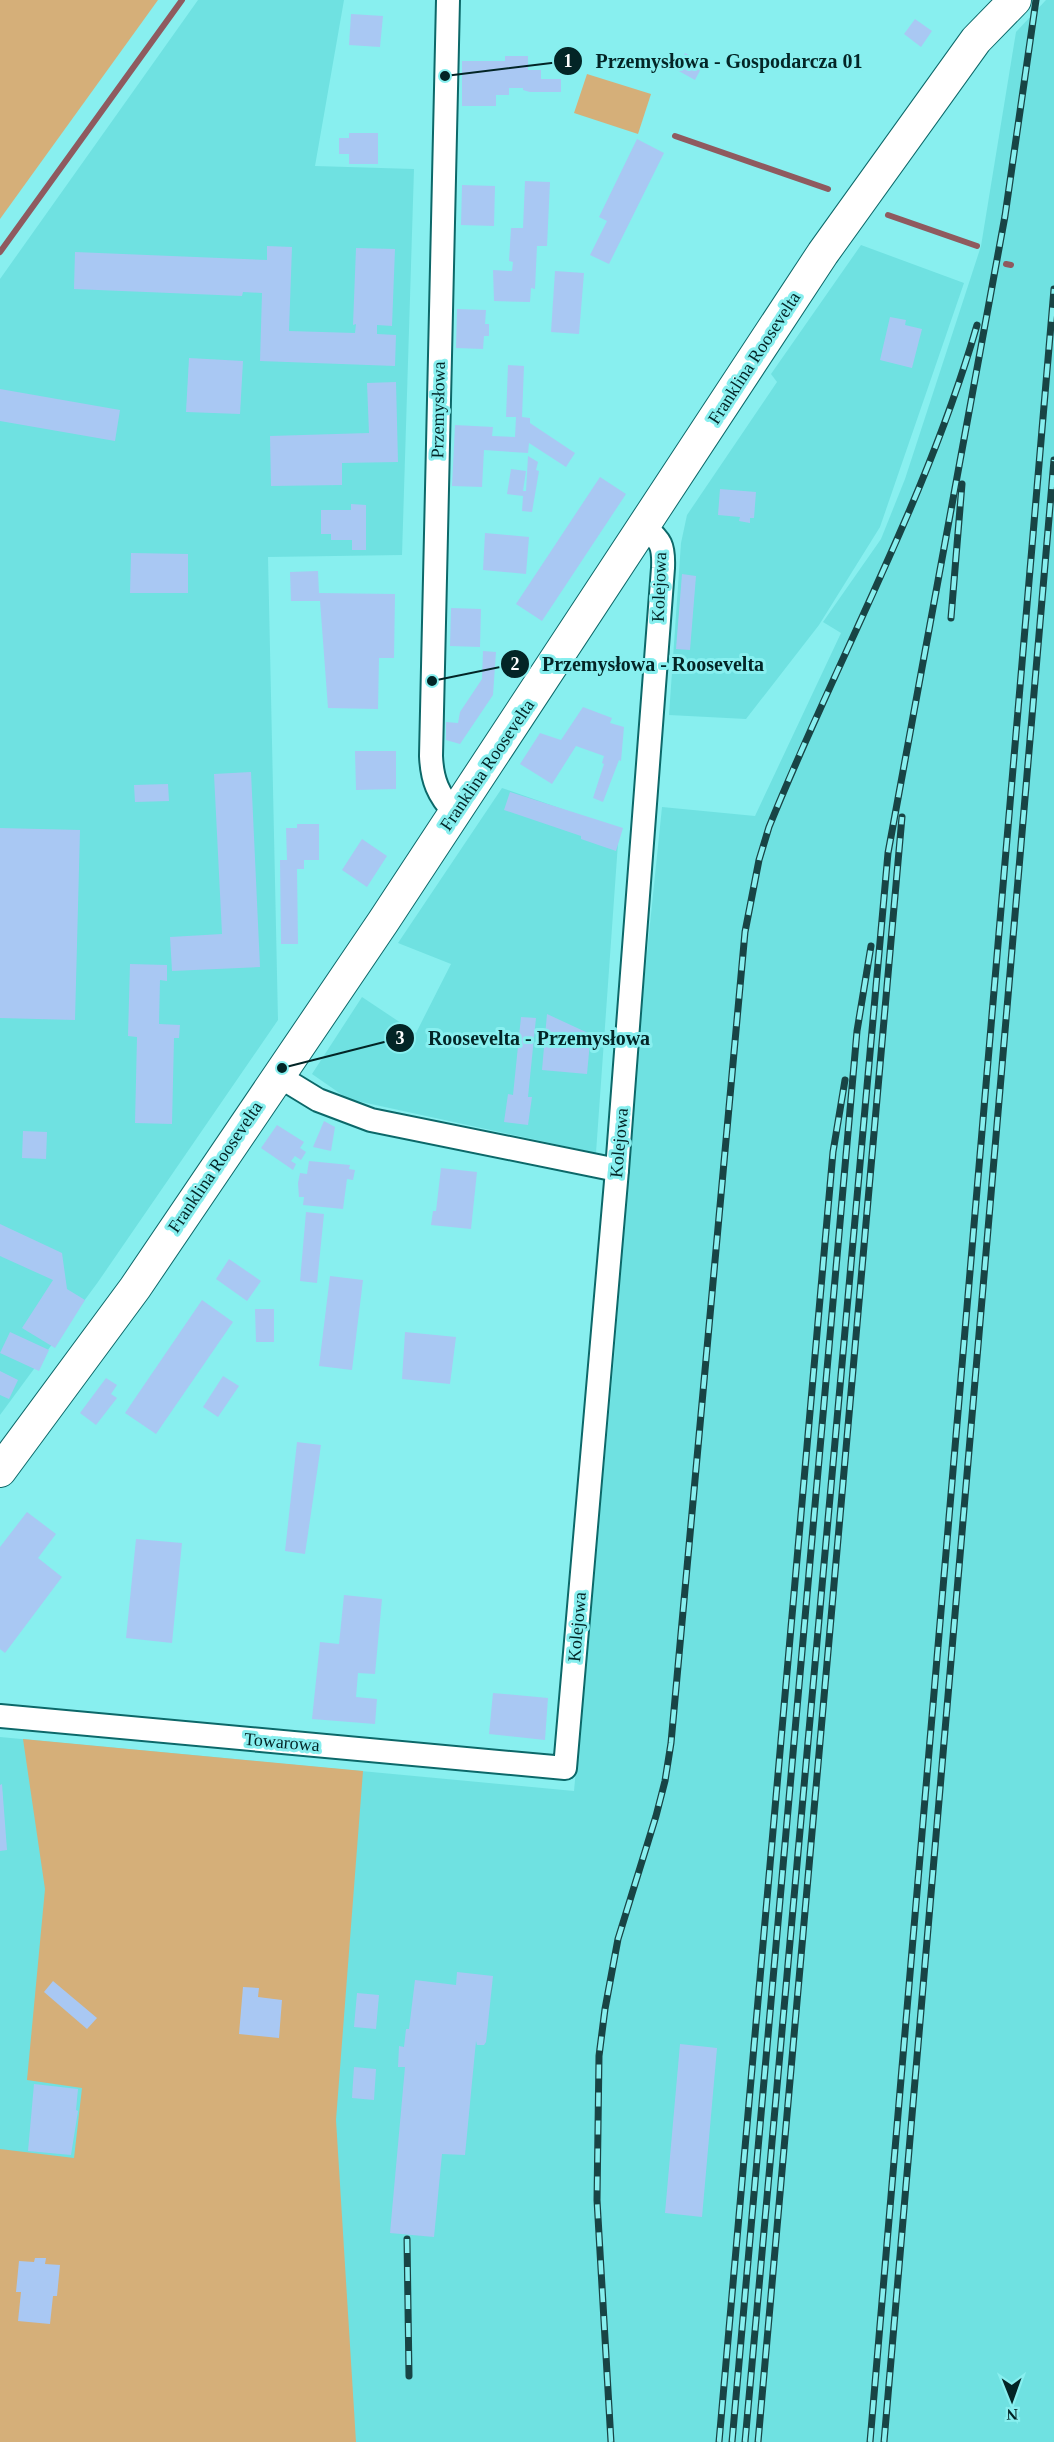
<svg xmlns="http://www.w3.org/2000/svg" width="1054" height="2442" font-family="Georgia,serif">
  <style>
    .built { fill: #6fe1e1 }
    .green { fill: #d5af79 }
    .lines { fill: none; stroke-linecap: round; stroke-linejoin: round }
    .stream { stroke: #8f5a5f; stroke-width: 6 }
    .building { fill: #a9c8f3 }
    .street-casing { stroke: #0c6869; stroke-width: 26 }
    .secondary-casing { stroke: #0c6869; stroke-width: 34 }
    .street { stroke: #fff; stroke-width: 22 }
    .secondary { stroke: #fff; stroke-width: 32 }
    .rail-casing { stroke: #184445; stroke-width: 7 }
    .rail { stroke: #88efef; stroke-width: 4.5; stroke-dasharray: 14; stroke-linecap: butt }
    .labels { text-anchor: middle; stroke-width: 6; stroke-linejoin: round; paint-order: stroke }
    .street-label { font-size: 18px; fill: #032526; stroke: #88efef }
    .leader { fill: none; stroke: #032526; stroke-width: 2 }
    .callout-dot { fill: #032526; stroke: #88efef; stroke-width: 2 }
    .mark-label { font-size: 18px; text-anchor: middle; font-weight: bold; fill: #fff }
    .callout-label { font-size: 20px; text-anchor: middle; font-weight: bold; fill: #032526; stroke: #88efef; stroke-width: 6; stroke-linejoin: round; paint-order: stroke }
  </style>
  <rect width="100%" height="100%" fill="#88efef"/>
  <g class="built">
    <polygon points="198,0 344,0 315,166 414,169 402,555 268,557 278,1020 98,1282 0,1415 0,279"/>
    <polygon points="1046,0 1054,0 1054,2442 0,2442 0,1737 574,1791 614,1360 637,1051 662,807 755,816 841,633 823,622 881,539 905,479 981,246 1016,32"/>
    <polygon points="861,245 964,283 880,527 819,625 746,719 669,715 681,543 687,515 777,382 771,374"/>
    <polygon points="502,788 619,829 596,1153 348,1099 312,1074 362,997 416,1033 451,964 398,943"/>
  </g>
  <g class="green">
    <polygon points="0,0 158,0 0,219"/>
    <polygon points="587,74 651,94 638,134 574,113"/>
    <polygon points="23,1739 363,1771 336,2120 356,2442 0,2442 0,2149 74,2158 82,2088 27,2080 45,1889"/>
  </g>
  <g class="lines">
    <g class="stream">
      <polyline points="675,136 828,189"/>
      <polyline points="888,215 977,246"/>
      <polyline points="0,252 182,0"/>
      <polyline points="1006,264 1011,265"/>
    </g>
  </g>
  <g class="building">
    <polygon points="351,14 383,16 380,47 349,45"/>
    <polygon points="915,19 932,31 921,47 904,34"/>
    <polygon points="685,53 704,63 695,80 677,70"/>
    <polygon points="505,56 528,56 528,70 541,70 541,79 561,79 561,92 530,92 523,90 523,88 509,88 509,95 496,95 496,106 462,106 462,61 505,61"/>
    <polygon points="349,133 378,133 378,164 349,164 349,154 339,154 339,138 349,138"/>
    <polygon points="637,139 664,153 609,264 590,255 607,221 599,217"/>
    <polygon points="525,181 550,182 547,246 537,246 535,289 531,288 530,302 494,301 493,270 512,271 513,262 509,261 511,228 523,228"/>
    <polygon points="462,185 495,186 494,226 461,225"/>
    <polygon points="267,246 292,247 289,331 355,333 356,324 353,325 356,248 395,249 392,326 377,325 377,334 396,335 395,366 260,361 262,293 243,292 242,296 74,289 75,252 267,260"/>
    <polygon points="555,271 584,273 579,334 551,332"/>
    <polygon points="457,309 486,310 485,324 489,324 489,336 484,336 483,349 456,348"/>
    <polygon points="890,317 906,320 905,325 922,329 912,368 880,360"/>
    <polygon points="189,358 243,361 240,414 186,412"/>
    <polygon points="508,365 524,366 522,417 530,418 530,423 575,453 566,467 529,443 528,453 484,450 482,487 452,486 455,425 493,427 492,436 515,437 516,417 506,417"/>
    <polygon points="396,382 398,462 342,463 342,485 271,486 270,436 369,433 367,383"/>
    <polygon points="0,389 120,410 115,441 0,421"/>
    <polygon points="528,456 538,462 536,470 539,471 532,512 522,511 523,496 507,494 511,469 526,471 523,491 526,491"/>
    <polygon points="600,477 626,494 542,621 516,604"/>
    <polygon points="720,489 756,492 754,518 750,518 750,523 739,521 740,517 718,515"/>
    <polygon points="351,504 366,505 366,550 352,550 352,540 331,540 331,534 321,534 321,510 351,510"/>
    <polygon points="485,533 529,537 526,574 483,570"/>
    <polygon points="131,553 188,554 188,593 130,593"/>
    <polygon points="318,571 319,593 395,594 394,658 379,658 378,709 328,708 320,601 291,601 290,572"/>
    <polygon points="682,574 696,576 690,650 676,649"/>
    <polygon points="451,608 481,609 480,647 450,646"/>
    <polygon points="483,651 496,652 493,695 460,744 446,740 446,722 458,723 460,712 482,679"/>
    <polygon points="583,707 612,718 610,723 624,727 621,761 619,760 603,802 593,798 604,764 602,763 604,756 576,746 552,784 520,764 540,733 561,740"/>
    <polygon points="355,751 396,751 396,789 356,790"/>
    <polygon points="251,772 260,967 172,971 170,937 222,934 214,774"/>
    <polygon points="168,784 169,801 135,802 134,785"/>
    <polygon points="510,792 623,828 616,851 581,839 581,836 504,810"/>
    <polygon points="297,824 319,824 319,860 304,860 304,869 297,869 298,944 281,944 280,860 287,860 286,828 297,828"/>
    <polygon points="0,828 80,830 75,1020 0,1018"/>
    <polygon points="362,839 387,856 367,887 342,870"/>
    <polygon points="130,964 167,965 167,981 160,980 159,1024 180,1025 179,1038 174,1038 172,1124 135,1123 137,1037 128,1036"/>
    <polygon points="547,1014 588,1033 587,1042 590,1042 587,1074 542,1070"/>
    <polygon points="521,1017 536,1018 528,1097 532,1097 528,1125 504,1122 508,1094 513,1095"/>
    <polygon points="324,1121 335,1127 331,1151 313,1147"/>
    <polygon points="277,1125 304,1142 300,1148 306,1152 301,1160 295,1156 291,1161 296,1164 293,1170 261,1148"/>
    <polygon points="23,1131 47,1132 46,1159 22,1158"/>
    <polygon points="309,1161 350,1165 349,1169 355,1170 353,1180 347,1179 343,1209 303,1205 304,1197 299,1197 298,1183 300,1173 307,1174"/>
    <polygon points="441,1168 477,1172 471,1229 431,1225 433,1211 436,1211"/>
    <polygon points="306,1212 324,1214 317,1283 300,1281"/>
    <polygon points="0,1224 62,1253 67,1289 85,1300 55,1348 22,1328 53,1280 0,1256"/>
    <polygon points="229,1259 261,1281 247,1301 216,1279"/>
    <polygon points="330,1276 363,1280 352,1370 319,1366"/>
    <polygon points="202,1300 233,1322 156,1434 125,1413"/>
    <polygon points="255,1309 274,1309 274,1342 256,1342"/>
    <polygon points="10,1332 49,1350 39,1371 0,1353"/>
    <polygon points="405,1332 456,1337 450,1384 402,1379"/>
    <polygon points="0,1371 18,1380 9,1399 0,1395"/>
    <polygon points="223,1376 239,1386 218,1417 203,1407"/>
    <polygon points="106,1378 117,1385 111,1394 117,1398 96,1425 80,1413"/>
    <polygon points="297,1442 321,1445 305,1554 285,1551"/>
    <polygon points="27,1512 56,1534 38,1558 62,1577 5,1653 0,1649 0,1547"/>
    <polygon points="136,1539 182,1543 172,1643 126,1638"/>
    <polygon points="344,1595 382,1599 375,1674 358,1673 356,1697 377,1699 375,1724 312,1719 320,1642 339,1644"/>
    <polygon points="493,1693 548,1698 545,1740 489,1734"/>
    <polygon points="2,1784 7,1850 0,1851 0,1785"/>
    <polygon points="457,1972 493,1976 486,2042 484,2045 477,2045 476,2041 465,2155 442,2154 434,2237 390,2233 405,2067 398,2067 399,2046 404,2047 406,2029 409,2029 415,1980 456,1985"/>
    <polygon points="53,1981 97,2018 87,2029 44,1992"/>
    <polygon points="243,1987 259,1988 258,1997 282,2000 279,2038 239,2034"/>
    <polygon points="357,1993 379,1995 376,2029 354,2027"/>
    <polygon points="680,2044 717,2048 702,2217 665,2213"/>
    <polygon points="354,2067 376,2069 374,2100 352,2098"/>
    <polygon points="34,2084 78,2089 76,2110 78,2111 71,2155 28,2151"/>
    <polygon points="35,2258 46,2258 45,2264 60,2265 57,2296 53,2296 50,2324 18,2321 21,2292 16,2292 19,2261 34,2262"/>
  </g>
  <g class="lines">
    <g class="street-casing">
      <g id="street">
        <path d="M 448,0 L 431,756 C 432,780 438,795 455,813"/>
        <polyline points="277,1075 318,1100 371,1120 617,1170"/>
        <path d="M 0,1716 L 565,1768 L 617,1170 L 663,568 C 664,545 661,541 644,526"/>
      </g>
    </g>
    <g class="secondary-casing">
      <polyline id="secondary" points="0,1471 135,1288 383,922 823,253 976,40 1015,0"/>
    </g>
    <use href="#street" class="street"/>
    <use href="#secondary" class="secondary"/>
    <g class="rail-casing">
      <g id="rail">
        <polyline points="951,618 962,484"/>
        <polyline points="407,2239 409,2376"/>
        <path d="M 611,2442 L 597,2200 L 599,2056 L 605,2009 L 618,1939 L 656,1816 L 665,1781 L 671,1743 L 745,932 L 759,860 L 769,827 C 837,659 927,499 977,325"/>
        <polyline points="719,2442 833,1152 845,1080"/>
        <polyline points="732,2442 857,1031 871,946"/>
        <polyline points="745,2442 888,853 1005,216 1036,0"/>
        <polyline points="758,2442 902,817"/>
        <polyline points="870,2442 1054,289"/>
        <polyline points="884,2442 1054,460"/>
      </g>
    </g>
    <use href="#rail" class="rail"/>
  </g>
  <g class="labels">
    <g class="street-label">
      <text transform="translate(754 358) rotate(-57)" y="6">Franklina Roosevelta</text>
      <text transform="translate(438 410) rotate(-89)" y="6">Przemysłowa</text>
      <text transform="translate(659 587) rotate(-88)" y="6">Kolejowa</text>
      <text transform="translate(487 765) rotate(-56)" y="6">Franklina Roosevelta</text>
      <text transform="translate(619 1143) rotate(-85)" y="6">Kolejowa</text>
      <text transform="translate(215 1167) rotate(-56)" y="6">Franklina Roosevelta</text>
      <text transform="translate(577 1627) rotate(-85)" y="6">Kolejowa</text>
      <text transform="translate(282 1742) rotate(5)" y="6">Towarowa</text>
    </g>
  </g>
  <path class="leader" d="M445 76L568 61M432 681L515 664M282 1068L400 1038"/>
  <g class="callout-dot">
    <circle cx="445" cy="76" r="6"/>
    <circle cx="432" cy="681" r="6"/>
    <circle cx="282" cy="1068" r="6"/>
    <circle cx="568" cy="61" r="15"/>
    <circle cx="515" cy="664" r="15"/>
    <circle cx="400" cy="1038" r="15"/>
  </g>
  <g class="mark-label">
    <text x="568" y="67">1</text>
    <text x="515" y="670">2</text>
    <text x="400" y="1044">3</text>
  </g>
  <g class="callout-label">
    <text x="729" y="68">Przemysłowa - Gospodarcza 01</text>
    <text x="653" y="671">Przemysłowa - Roosevelta</text>
    <text x="539" y="1045">Roosevelta - Przemysłowa</text>
  </g>
  <g transform="translate(1012 2400) rotate(179)" stroke="#88efef" stroke-width="4.5" paint-order="stroke">
  <path d="M0-4.5L10 22L0 15L-10 22Z" fill="#032526"/>
  <text y="-9" font-size="16" font-weight="bold" text-anchor="middle" fill="#032526">N</text>
  </g>
</svg>
